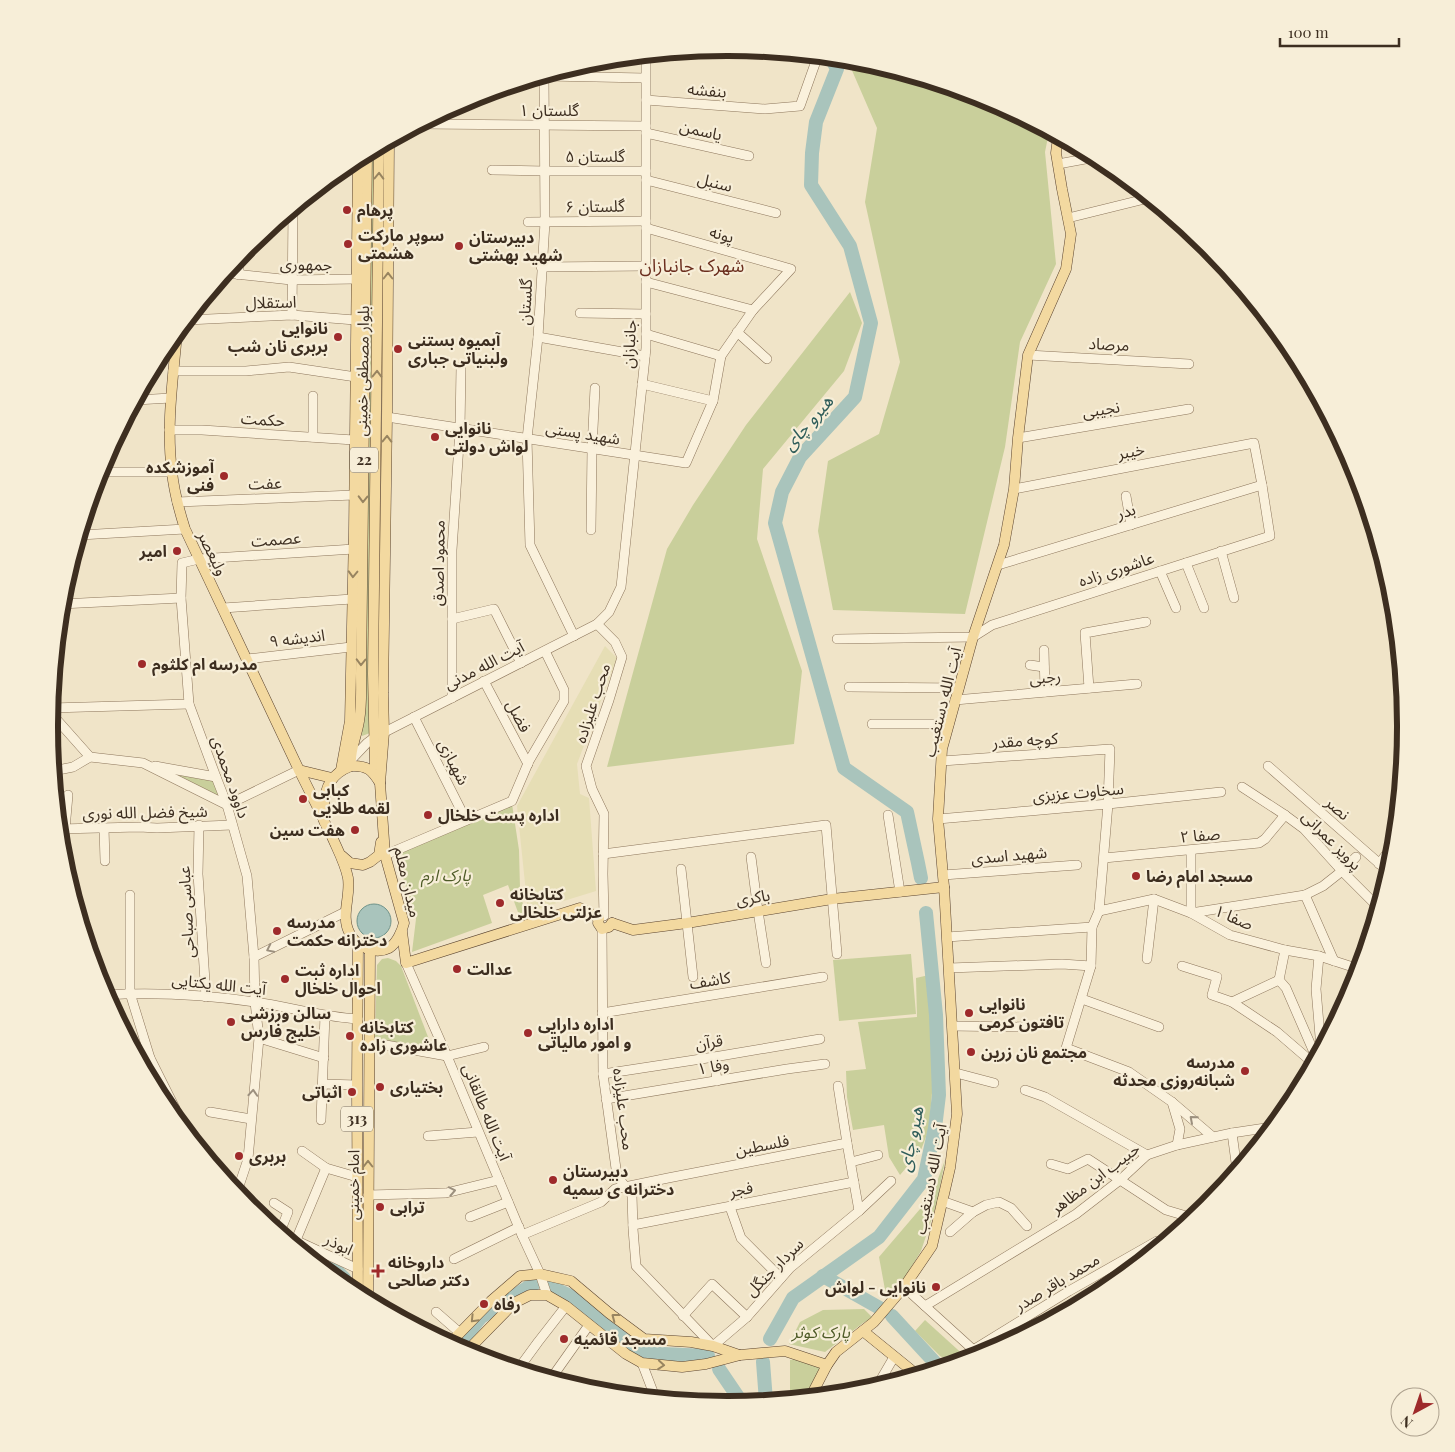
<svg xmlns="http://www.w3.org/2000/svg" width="1455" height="1452" font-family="'Playfair Display','Noto Sans Arabic',serif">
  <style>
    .farmland { fill: #e6deb5 }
    .green { fill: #c9cf9b }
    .water { fill: #a9c4bc; stroke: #6f938a }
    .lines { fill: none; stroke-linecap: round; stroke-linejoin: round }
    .river { stroke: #a9c4bc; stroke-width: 14 }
    .minor-casing { stroke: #8d765c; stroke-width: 10 }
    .major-casing { stroke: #5b4430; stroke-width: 11 }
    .minor { stroke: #faf1dc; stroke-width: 9 }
    .major { stroke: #f3d9a0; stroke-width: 10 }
    .oneway { stroke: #988460 }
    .oneway2 { stroke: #9c907e }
    .poi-dot { fill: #9e2a2b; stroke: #f7eed8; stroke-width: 2 }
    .labels { text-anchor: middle; stroke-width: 4.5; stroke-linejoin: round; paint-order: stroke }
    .shield { fill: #f7eed8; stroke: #756857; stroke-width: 1 }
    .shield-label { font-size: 15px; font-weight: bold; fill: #3d2e20 }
    .street-label { font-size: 16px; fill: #3d2e20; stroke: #f7eed8 }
    .poi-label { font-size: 16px; font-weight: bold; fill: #3d2e20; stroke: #f7eed8; text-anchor: start }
    .park-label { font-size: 16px; font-style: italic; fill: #4d5a26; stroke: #f7eed8 }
    .neighbourhood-label { font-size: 18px; fill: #6b2e1e; stroke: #f7eed8 }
    .water-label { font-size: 18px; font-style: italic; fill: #2f5d5a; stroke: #f7eed8 }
    .rim { fill: none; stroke: #3d2e20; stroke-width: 6 }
  </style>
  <rect width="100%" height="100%" fill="#f0e4c8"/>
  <polygon class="farmland" points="605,646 617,658 577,764 580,794 589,798 596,891 528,912 517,806"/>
  <g class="green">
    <polygon points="847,59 860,61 987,99 1049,132 1045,152 1056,264 1020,342 1005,447 965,614 833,610 818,531 828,461 879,434 900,362 865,202 877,128"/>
    <polygon points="378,147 370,733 362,736 369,152"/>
    <polygon points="850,292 862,323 844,371 763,469 757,539 802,671 794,744 607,767 667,549 693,505 746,425"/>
    <polygon points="158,768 214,779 221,799"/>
    <polygon points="512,804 519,850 520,888 524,911 519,915 508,885 483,895 492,923 412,952 416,919 395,852"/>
    <polygon points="911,954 916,1014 839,1021 833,960"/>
    <polygon points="388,958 396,961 401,966 433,1050 375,1038 377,965 382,959"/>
    <polygon points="929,975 934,1069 929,1129 921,1150 900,1175 889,1157 884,1125 853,1130 847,1097 846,1071 866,1069 858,1022 917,1017 916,978"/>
    <polygon points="945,1160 937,1203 921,1251 888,1306 879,1257 932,1195"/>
    <polygon points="864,1309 873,1318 863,1323 825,1352 789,1344 800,1322 823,1310"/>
    <polygon points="925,1320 968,1359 953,1363 940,1356 915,1331"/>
    <polygon points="795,1359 820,1367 807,1397 790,1398 790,1360"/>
  </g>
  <circle class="water" cx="374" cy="921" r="17"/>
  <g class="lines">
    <g class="river">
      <polyline points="831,58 837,69 816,122 812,153 811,185 850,246 871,323 855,397 800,457 782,492 775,523 844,768 907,812 918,863 921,878"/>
      <polyline points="306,1254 329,1264 344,1278"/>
      <polyline points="823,1276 885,1311"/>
      <polyline points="551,1287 577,1299 640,1353 708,1356"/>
      <polyline points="892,1316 939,1367"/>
      <polyline points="770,1339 793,1298 879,1237 924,1179 935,1128 939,1095 936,1015 926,913"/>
      <polyline points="457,1347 481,1317 535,1283"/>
      <polyline points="763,1362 766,1401"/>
      <polyline points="719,1369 742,1403"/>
    </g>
    <g class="minor-casing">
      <g id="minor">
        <polyline points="544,76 545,222 538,337 527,439 530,545 574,636"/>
        <polyline points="546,76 645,78"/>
        <polyline points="646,100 765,109 800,106 816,61"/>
        <polyline points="422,124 646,126"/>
        <polyline points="646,133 749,156"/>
        <polyline points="1058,164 1096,157"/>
        <polyline points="492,170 545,171 646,171"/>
        <polyline points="646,180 776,213"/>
        <polyline points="1068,218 1149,198"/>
        <polyline points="528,222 646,221"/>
        <polyline points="541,267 646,266"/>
        <polyline points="226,273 291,280 356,279"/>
        <polyline points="239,275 239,257"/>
        <polyline points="646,282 753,310"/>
        <polyline points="580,313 646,314"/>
        <polyline points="292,315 293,209"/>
        <polyline points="187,320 292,315 355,320"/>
        <polyline points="737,332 767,359"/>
        <polyline points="646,334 721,356"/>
        <polyline points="538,337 645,356"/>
        <polyline points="1028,355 1189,364"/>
        <polyline points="173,371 246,371 289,367 356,377"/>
        <polyline points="642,384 713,401"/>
        <polyline points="313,396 313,437"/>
        <polyline points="136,400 171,398"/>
        <polyline points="387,417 686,463 713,401 721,356 753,310 791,269 646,228"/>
        <polyline points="169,430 202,430 354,440"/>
        <polyline points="1018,438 1189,409"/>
        <polyline points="99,472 171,472"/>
        <polyline points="1126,496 1131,525"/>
        <polyline points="177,502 354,495"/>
        <polyline points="591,530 592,449 595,388"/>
        <polyline points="80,535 185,529"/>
        <polyline points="1221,551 1234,598"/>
        <polyline points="1186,563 1204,608"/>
        <polyline points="998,565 1262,485"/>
        <polyline points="1160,571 1176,608"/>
        <polyline points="61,604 181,598"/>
        <polyline points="223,608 352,599"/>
        <polyline points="452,619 494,609 521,663"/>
        <polyline points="597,624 615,642 622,657 609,700 586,766 592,789 604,814 603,874 604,916"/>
        <polyline points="837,639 973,637 992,625 1270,536 1262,485 1254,443 1014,489"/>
        <polyline points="1044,650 1045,692"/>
        <polyline points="247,659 351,647"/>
        <polyline points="1030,665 1044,667"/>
        <polyline points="484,681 528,764"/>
        <polyline points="849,687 959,688"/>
        <polyline points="1089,688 1085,633 1146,622"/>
        <polyline points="452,698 452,550 460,429 461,367"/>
        <polyline points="955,700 1137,684"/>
        <polyline points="51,708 189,704"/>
        <polyline points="50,712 90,757"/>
        <polyline points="414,717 466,820"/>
        <polyline points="872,724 949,724"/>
        <polyline points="350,761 367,743 375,737 597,624 609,612 621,587 646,348 646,56"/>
        <polyline points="942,761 1110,749 1108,804 1099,911 1092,927 1091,966 1066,1048 1129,1072 1172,1102 1213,1137"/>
        <polyline points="155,766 216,777"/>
        <polyline points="1268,766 1389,872"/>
        <polyline points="53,771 73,767 90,757 143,763 227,805"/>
        <polyline points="1242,787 1285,815 1304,829 1342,871 1378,907"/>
        <polyline points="227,805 299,770"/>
        <polyline points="888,815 900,892"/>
        <polyline points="938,819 1108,804 1221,792"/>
        <polyline points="199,825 198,874 206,997"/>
        <polyline points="104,828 105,861"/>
        <polyline points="59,829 139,827 157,828 232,825"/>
        <polyline points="1191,850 1191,913 1305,895 1334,961"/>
        <polyline points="603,854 826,825 837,954"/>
        <polyline points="385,855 512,801 529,761 564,701 564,690 545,651"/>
        <polyline points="751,857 758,911 766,963"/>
        <polyline points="1104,858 1259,843 1265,839 1285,815"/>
        <polyline points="1379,864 1388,852"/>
        <polyline points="64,866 65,829 68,795"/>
        <polyline points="681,869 693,977"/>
        <polyline points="943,875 1077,865"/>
        <polyline points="130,895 130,993 150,1058 175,1108 176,1118"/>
        <polyline points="1305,895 1323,886 1342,871 1356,857"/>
        <polyline points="1099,911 1154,899 1191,913 1230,935 1285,950 1319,956 1359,969"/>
        <polyline points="602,929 603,1074 617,1176 632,1195 633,1229 636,1266 713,1346 747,1317 790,1268 859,1211 891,1181"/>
        <polyline points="947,937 1092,927"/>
        <polyline points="1285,950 1279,980 1286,988 1316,1057"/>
        <polyline points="1319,956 1316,989 1321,1048"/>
        <polyline points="254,957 345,912"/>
        <polyline points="1147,959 1154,899"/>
        <polyline points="406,963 447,1056 522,1235 540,1274 547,1295"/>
        <polyline points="1182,966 1217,977 1212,995 1232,1002 1277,1032 1313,1063"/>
        <polyline points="949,968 1062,964 1091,966"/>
        <path d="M 105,995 C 155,992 206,995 255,1002 C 290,1007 323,1017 358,1019"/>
        <polyline points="1082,999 1159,1027"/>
        <polyline points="1232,1002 1279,980"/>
        <polyline points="602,1013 823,977"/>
        <polyline points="952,1026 1026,1027"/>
        <polyline points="259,1038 324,1058"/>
        <polyline points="369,1042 447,1056 484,1047"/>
        <polyline points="714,1057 717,1081"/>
        <polyline points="140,1059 150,1058"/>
        <polyline points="956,1073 994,1083"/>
        <polyline points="603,1074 714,1057 820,1039"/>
        <polyline points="323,1084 357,1085"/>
        <polyline points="838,1086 847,1143"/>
        <polyline points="1025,1090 1045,1097 1147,1155"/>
        <polyline points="606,1099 787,1069 825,1064"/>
        <polyline points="1172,1102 1180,1129 1177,1145"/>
        <polyline points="210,1112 251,1119"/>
        <polyline points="321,1120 325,1015"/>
        <polyline points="1232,1133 1237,1170"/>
        <polyline points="428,1136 478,1132"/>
        <polyline points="302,1151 326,1168 357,1177"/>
        <polyline points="851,1162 878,1155"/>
        <polyline points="1051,1164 1068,1169 1088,1159 1166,1210 1193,1218"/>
        <polyline points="219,1171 219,1170"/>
        <polyline points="237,1192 248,1159 259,1038 255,1002 254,957 247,876 227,805 216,777 189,704 181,598 182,563 199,559 354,549"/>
        <polyline points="368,1195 446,1193 499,1180"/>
        <polyline points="942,1201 973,1212 950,1232"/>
        <polyline points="274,1203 288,1212 280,1232"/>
        <polyline points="730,1207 741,1238 781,1278"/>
        <polyline points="973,1212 986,1205 999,1202 1011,1208 1027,1226"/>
        <polyline points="470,1217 508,1202"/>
        <polyline points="633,1225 854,1182"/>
        <polyline points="280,1233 358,1269"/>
        <polyline points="522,1235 601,1202 615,1189 668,1178 847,1143 859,1211"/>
        <polyline points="296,1240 326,1168"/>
        <polyline points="454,1259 519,1227"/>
        <polyline points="904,1287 979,1355"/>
        <polyline points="925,1306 1076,1214 1120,1180 1147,1155 1177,1145 1232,1133 1272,1127"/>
        <polyline points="436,1312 460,1333"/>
        <polyline points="683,1316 712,1284 747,1317"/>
        <polyline points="973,1350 1069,1291 1157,1241 1159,1245"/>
        <polyline points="642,1363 655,1397"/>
        <polyline points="519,1368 538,1342 566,1306"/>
        <polyline points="559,1381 555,1373 589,1325"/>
        <polyline points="877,1386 894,1357"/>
      </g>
    </g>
    <g class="major-casing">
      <g id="major">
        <path d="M 177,333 C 173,379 166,426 172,472 C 174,492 179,510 185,529 L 299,770 L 323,818"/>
        <polyline points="375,765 373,674 379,147"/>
        <path d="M 351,766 C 349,752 357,735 359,721 C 362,705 361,689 361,674 L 367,153"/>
        <path d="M 351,766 C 367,765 372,770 380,783 L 385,855 L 404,923 C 402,931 397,943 389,948 C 375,955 357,947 350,934 C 340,916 351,897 348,878 C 345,862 336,847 330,832 C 328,828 324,823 323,818 C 322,815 323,810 324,807 C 325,786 331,774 351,766 Z"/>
        <polyline points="299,770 332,778"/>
        <polyline points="341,770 350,721 354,532 358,158"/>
        <polyline points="380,783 384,732 383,693 387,417 389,142"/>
        <polyline points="342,856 350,863 363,865 370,862 379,855 381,842"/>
        <polyline points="599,918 598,923 602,929 609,927 612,923"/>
        <polyline points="612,923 633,930 687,923 832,899 944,887"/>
        <polyline points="402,932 406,963 580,908 599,918"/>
        <polyline points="358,1294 357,1085 358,945"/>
        <polyline points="368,1299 370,950"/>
        <polyline points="863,1331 916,1374"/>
        <polyline points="450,1343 491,1301 520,1276 540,1274 571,1281 609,1313 644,1339 691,1342 713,1346 739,1355"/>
        <polyline points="466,1352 514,1303 530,1295 547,1295 566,1306 626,1354 642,1363 682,1367 706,1364 740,1355 785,1351 827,1365"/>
        <polyline points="811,1396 827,1365 836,1352 874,1322 904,1287 932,1246 950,1168 957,1114 944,887 938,819 942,749 973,637 1004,545 1014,489 1018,438 1028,355 1066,269 1071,234 1062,189 1056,153 1058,137"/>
      </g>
    </g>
    <use href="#minor" class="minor"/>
    <use href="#major" class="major"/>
  </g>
  <defs><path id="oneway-chevron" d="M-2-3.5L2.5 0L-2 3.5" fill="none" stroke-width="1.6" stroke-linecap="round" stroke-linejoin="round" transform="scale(1.25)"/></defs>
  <g class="oneway">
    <use href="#oneway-chevron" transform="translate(379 176) rotate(-89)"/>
    <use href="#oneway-chevron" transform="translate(388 276) rotate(-90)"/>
    <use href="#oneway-chevron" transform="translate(377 374) rotate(-89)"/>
    <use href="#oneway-chevron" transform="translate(387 439) rotate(-89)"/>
    <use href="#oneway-chevron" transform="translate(363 499) rotate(91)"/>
    <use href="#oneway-chevron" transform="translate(353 574) rotate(92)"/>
    <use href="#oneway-chevron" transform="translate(361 662) rotate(91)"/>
    <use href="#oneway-chevron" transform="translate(368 1164) rotate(-90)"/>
    <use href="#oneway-chevron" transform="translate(615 1317) rotate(-143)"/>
    <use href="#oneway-chevron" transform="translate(474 1319) rotate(134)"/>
    <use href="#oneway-chevron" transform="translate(661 1365) rotate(5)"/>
  </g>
  <g class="oneway2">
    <use href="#oneway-chevron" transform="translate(270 949) rotate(154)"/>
    <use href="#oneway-chevron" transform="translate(253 1093) rotate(-86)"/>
    <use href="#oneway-chevron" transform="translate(1193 1119) rotate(-139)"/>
    <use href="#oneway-chevron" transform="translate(452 1191) rotate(-11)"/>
  </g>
  <g class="poi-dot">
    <circle cx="347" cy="210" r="5"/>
    <circle cx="348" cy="244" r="5"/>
    <circle cx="459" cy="246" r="5"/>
    <circle cx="338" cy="337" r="5"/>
    <circle cx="398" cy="349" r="5"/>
    <circle cx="435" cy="437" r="5"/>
    <circle cx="224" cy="476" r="5"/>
    <circle cx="177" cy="551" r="5"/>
    <circle cx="142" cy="664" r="5"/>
    <circle cx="303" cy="799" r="5"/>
    <circle cx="428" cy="815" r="5"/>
    <circle cx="355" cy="830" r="5"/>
    <circle cx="1136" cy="876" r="5"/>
    <circle cx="500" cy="903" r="5"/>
    <circle cx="277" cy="931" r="5"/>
    <circle cx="457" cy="969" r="5"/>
    <circle cx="285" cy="979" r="5"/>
    <circle cx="969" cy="1013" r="5"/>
    <circle cx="231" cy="1022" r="5"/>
    <circle cx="528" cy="1033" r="5"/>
    <circle cx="350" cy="1036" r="5"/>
    <circle cx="971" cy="1052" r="5"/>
    <circle cx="1245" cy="1071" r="5"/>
    <circle cx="380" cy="1087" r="5"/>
    <circle cx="352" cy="1092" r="5"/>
    <circle cx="239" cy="1156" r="5"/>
    <circle cx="553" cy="1180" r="5"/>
    <circle cx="380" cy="1207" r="5"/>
    <path d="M375.5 1263.5h5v5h5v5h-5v5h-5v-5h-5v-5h5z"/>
    <circle cx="936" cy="1287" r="5"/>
    <circle cx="484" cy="1304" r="5"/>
    <circle cx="564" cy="1339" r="5"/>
  </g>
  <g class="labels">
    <g class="shield">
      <rect x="350" y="447.5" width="28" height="25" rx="4"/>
      <rect x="341" y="1106.5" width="32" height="25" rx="4"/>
    </g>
    <g class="shield-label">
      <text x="364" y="465">22</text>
      <text x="357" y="1124">313</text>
    </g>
    <g class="street-label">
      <text transform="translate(707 90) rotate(5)" y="6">بنفشه</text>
      <text x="549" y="116">گلستان ۱</text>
      <text transform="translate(701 130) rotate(13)" y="6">یاسمن</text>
      <text x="595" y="162">گلستان ۵</text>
      <text transform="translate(715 182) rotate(14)" y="6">سنبل</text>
      <text transform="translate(595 206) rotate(-1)" y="6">گلستان ۶</text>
      <text transform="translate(722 234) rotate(16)" y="6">پونه</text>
      <text transform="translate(306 264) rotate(1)" y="6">جمهوری</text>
      <text transform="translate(271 302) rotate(-1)" y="6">استقلال</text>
      <text transform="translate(525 302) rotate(-87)" y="6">گلستان</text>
      <text transform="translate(629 344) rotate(-87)" y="6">جانبازان</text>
      <text transform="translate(1109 344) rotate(3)" y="6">مرصاد</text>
      <text transform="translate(362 371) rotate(-89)" y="6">بلوار مصطفی خمینی</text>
      <text transform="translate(1101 409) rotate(-9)" y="6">نجیبی</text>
      <text transform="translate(263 419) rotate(4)" y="6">حکمت</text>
      <text transform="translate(583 433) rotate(9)" y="6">شهید پستی</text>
      <text transform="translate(1131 451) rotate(-11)" y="6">خیبر</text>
      <text transform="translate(265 483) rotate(-2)" y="6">عفت</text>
      <text transform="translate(1126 511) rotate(-17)" y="6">بدر</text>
      <text transform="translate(276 539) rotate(-4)" y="6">عصمت</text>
      <text transform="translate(213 553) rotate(64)" y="6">ولیعصر</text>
      <text transform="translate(438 563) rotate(-89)" y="6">محمود اصدق</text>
      <text transform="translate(1116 569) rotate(-18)" y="6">عاشوری زاده</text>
      <text transform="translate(297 638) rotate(-7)" y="6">اندیشه ۹</text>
      <text transform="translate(484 665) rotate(-27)" y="6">آیت‌ الله مدنی</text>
      <text transform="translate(1045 677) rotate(-5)" y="6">رجبی</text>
      <text transform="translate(942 702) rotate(-76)" y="6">آیت الله دستغیب</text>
      <text transform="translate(592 703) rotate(-72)" y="6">محب علیزاده</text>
      <text transform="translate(519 716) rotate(62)" y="6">فضل</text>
      <text transform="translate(1025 740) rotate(-4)" y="6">کوچه مقدر</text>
      <text transform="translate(454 762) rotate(63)" y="6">شهبازی</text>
      <text transform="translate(231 777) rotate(71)" y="6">داوود محمدی</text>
      <text transform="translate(1078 792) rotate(-5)" y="6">سخاوت عزیزی</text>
      <text transform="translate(1338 808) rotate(41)" y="6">نصر</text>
      <text transform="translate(145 812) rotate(-1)" y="6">شیخ فضل الله نوری</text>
      <text transform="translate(1200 835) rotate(-5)" y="6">صفا ۲</text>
      <text transform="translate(1332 840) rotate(45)" y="6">پرویز عمرانی</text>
      <text transform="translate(1009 855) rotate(-5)" y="6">شهید اسدی</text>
      <text transform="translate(408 882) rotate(77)" y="6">میدان معلم</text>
      <text transform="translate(753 897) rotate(-9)" y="6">باکری</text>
      <text transform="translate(186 912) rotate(-93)" y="6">عباسی صباحی</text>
      <text transform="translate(1234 917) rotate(23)" y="6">صفا ۱</text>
      <text transform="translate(710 980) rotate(-9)" y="6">کاشف</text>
      <text transform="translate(219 984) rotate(6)" y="6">آیت الله یکتایی</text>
      <text transform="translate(709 1042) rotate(-9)" y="6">قرآن</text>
      <text transform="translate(713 1066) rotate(-10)" y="6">وفا ۱</text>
      <text transform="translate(624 1109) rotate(83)" y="6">محب علیزاده</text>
      <text transform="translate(487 1112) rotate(68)" y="6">آیت الله طالقانی</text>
      <text transform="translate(762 1145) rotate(-11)" y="6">فلسطین</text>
      <text transform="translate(1095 1178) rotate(-37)" y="6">حبیب ابن مظاهر</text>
      <text transform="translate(930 1179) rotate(-79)" y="6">آیت الله دستغیب</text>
      <text transform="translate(353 1185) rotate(-90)" y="6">امام خمینی</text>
      <text transform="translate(741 1189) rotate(-11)" y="6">فجر</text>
      <text transform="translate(339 1244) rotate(26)" y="6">ابوذر</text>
      <text transform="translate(774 1267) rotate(-45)" y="6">سردار جنگل</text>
      <text transform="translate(1057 1282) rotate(-31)" y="6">محمد باقر صدر</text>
    </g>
    <g class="poi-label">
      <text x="357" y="216">پرهام</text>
      <text x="358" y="241">سوپر مارکت<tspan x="358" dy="18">هشمتی</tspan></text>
      <text x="469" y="243">دبیرستان<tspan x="469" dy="18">شهید بهشتی</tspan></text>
      <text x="328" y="334" text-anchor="end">نانوایی<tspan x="328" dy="18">بربری نان شب</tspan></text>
      <text x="408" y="346">آبمیوه بستنی<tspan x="408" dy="18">ولبنیاتی جباری</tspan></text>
      <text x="445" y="434">نانوایی<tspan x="445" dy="18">لواش دولتی</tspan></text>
      <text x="214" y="473" text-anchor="end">آموزشکده<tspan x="214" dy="18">فنی</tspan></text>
      <text x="167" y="557" text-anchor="end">امیر</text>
      <text x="152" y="670">مدرسه ام کلثوم</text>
      <text x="313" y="796">کبابی<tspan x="313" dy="18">لقمه طلایی</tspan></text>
      <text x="438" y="821">اداره پست خلخال</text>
      <text x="345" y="836" text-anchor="end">هفت سین</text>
      <text x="1146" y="882">مسجد امام رضا</text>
      <text x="510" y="900">کتابخانه<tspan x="510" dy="18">عزلتی خلخالی</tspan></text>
      <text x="287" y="928">مدرسه<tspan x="287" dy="18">دخترانه حکمت</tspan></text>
      <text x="467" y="975">عدالت</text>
      <text x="295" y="976">اداره ثبت<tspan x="295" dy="18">احوال خلخال</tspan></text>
      <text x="979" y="1010">نانوایی<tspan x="979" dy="18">تافتون کرمی</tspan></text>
      <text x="241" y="1019">سالن ورزشی<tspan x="241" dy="18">خلیج فارس</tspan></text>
      <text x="538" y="1030">اداره دارایی<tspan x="538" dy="18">و امور مالیاتی</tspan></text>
      <text x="360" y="1033">کتابخانه<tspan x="360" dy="18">عاشوری زاده</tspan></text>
      <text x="981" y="1058">مجتمع نان زرین</text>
      <text x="1235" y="1068" text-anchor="end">مدرسه<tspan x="1235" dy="18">شبانه‌روزی محدثه</tspan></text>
      <text x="390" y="1093">بختیاری</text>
      <text x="342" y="1098" text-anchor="end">اثباتی</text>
      <text x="249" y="1162">بربری</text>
      <text x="563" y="1177">دبیرستان<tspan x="563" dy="18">دخترانه ی سمیه</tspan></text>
      <text x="390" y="1213">ترابی</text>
      <text x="388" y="1268">داروخانه<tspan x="388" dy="18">دکتر صالحی</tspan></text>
      <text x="926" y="1293" text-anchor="end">نانوایی - لواش</text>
      <text x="494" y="1310">رفاه</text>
      <text x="574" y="1345">مسجد قائمیه</text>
    </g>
    <g class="park-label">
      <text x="446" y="881">پارک ارم</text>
      <text x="821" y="1338">پارک کوثر</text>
    </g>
    <g class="neighbourhood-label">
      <text x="692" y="272">شهرک جانبازان</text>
    </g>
    <g class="water-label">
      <text transform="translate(808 423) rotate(-49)" y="6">هیرو چای</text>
      <text transform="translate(911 1139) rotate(-78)" y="6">هیرو چای</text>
    </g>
  </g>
  <path d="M0 0H1455V1452H0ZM727 56H728A669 669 0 0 1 1397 725V727A669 669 0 0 1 728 1396H727A669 669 0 0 1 58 727V725A669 669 0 0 1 727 56Z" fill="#f7eed8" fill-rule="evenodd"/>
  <path class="rim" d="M727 56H728A669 669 0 0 1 1397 725V727A669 669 0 0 1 728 1396H727A669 669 0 0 1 58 727V725A669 669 0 0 1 727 56Z"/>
  <g transform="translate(1415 1412) rotate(220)"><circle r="24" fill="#f7eed8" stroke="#ada18e"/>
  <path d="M0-4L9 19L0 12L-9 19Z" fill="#9e2a2b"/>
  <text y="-8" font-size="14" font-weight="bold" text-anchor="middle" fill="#3d2e20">N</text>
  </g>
  <path d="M1280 38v8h119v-8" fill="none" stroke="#3d2e20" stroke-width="2.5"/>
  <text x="1288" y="38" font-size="15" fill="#3d2e20" stroke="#f7eed8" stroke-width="4" paint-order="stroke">100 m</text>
</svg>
